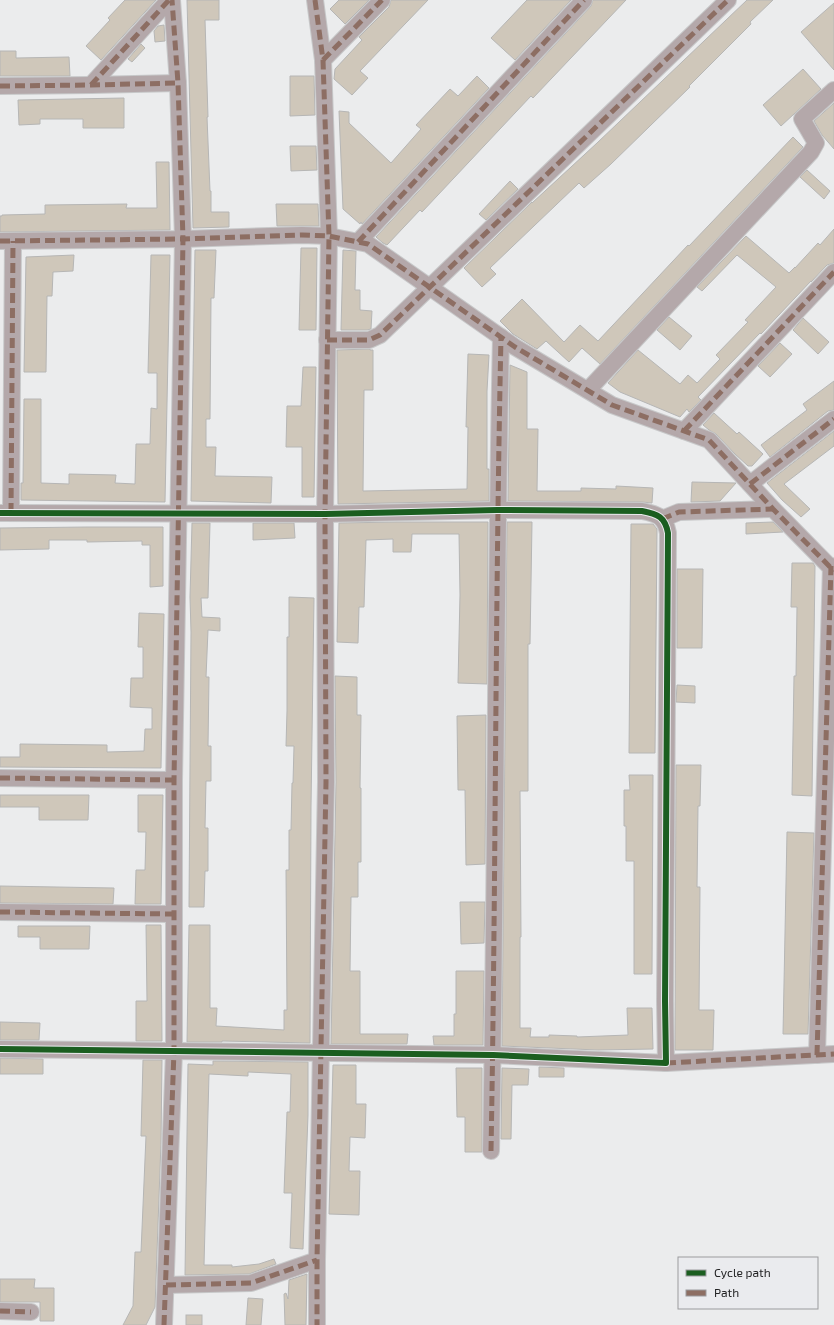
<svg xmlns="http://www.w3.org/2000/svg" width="834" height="1325" font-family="'Exo 2',sans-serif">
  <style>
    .building { fill: #cfc7ba; stroke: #b6b6b5 }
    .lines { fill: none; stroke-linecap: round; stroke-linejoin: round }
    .minor-casing { stroke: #c7c8c9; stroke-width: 18 }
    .minor { stroke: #b4a8aa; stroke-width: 16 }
    .quiet { stroke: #8d6e63; stroke-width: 5; stroke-dasharray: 10 5; stroke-linecap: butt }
    .cycleway-casing { stroke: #eaebee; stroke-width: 8 }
    .cycleway { stroke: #1b5e20; stroke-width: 6 }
  </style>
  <rect width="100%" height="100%" fill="#ebeced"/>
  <g class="building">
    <polygon points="125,0 156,0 101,60 86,46 110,20 108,18"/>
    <polygon points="187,0 219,0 219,20 205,20 208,117 207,117 210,191 211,191 211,212 229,212 229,227 193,228"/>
    <polygon points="339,0 369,0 345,24 330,9"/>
    <polygon points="391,0 428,0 360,71 368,78 352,95 334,79 335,69 362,40 359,37 389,7"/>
    <polygon points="527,0 571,0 515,60 491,38"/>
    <polygon points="593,0 626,0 533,98 531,96 422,212 420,210 387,245 383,243 376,237 591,6"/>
    <polygon points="747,0 773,0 750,22 751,24 689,86 690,87 611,164 584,188 579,183 490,268 496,274 482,287 464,268 532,202 532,203 597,143"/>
    <polygon points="834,3 834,70 801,32"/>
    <polygon points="164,25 165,41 155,42 154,31 158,26"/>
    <polygon points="141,44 145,48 132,62 128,59"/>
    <polygon points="0,51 16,51 16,58 69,57 70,76 0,76"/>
    <polygon points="803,69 821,89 781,126 763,105"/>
    <polygon points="290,76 314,76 315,115 290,116"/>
    <polygon points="477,76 489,88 362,224 361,222 360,224 343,209 339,111 349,112 349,123 391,163 421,129 416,125 450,89 458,96"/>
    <polygon points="124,98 124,128 83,128 83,119 40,119 40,124 19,125 18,100"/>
    <polygon points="834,103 834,149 822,135 814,121"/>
    <polygon points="793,137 803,147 600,364 582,348 569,362 546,341 537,349 513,334 500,321 522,299 564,342 580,325 598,341 688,245 689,246"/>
    <polygon points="290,146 316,146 317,170 291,171"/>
    <polygon points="156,162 169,162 170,230 0,232 0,216 2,216 2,215 45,214 45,205 127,204 126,208 157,208"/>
    <polygon points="807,170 830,191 824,199 800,177"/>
    <polygon points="510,181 518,189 486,220 479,214"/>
    <polygon points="276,204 318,204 319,226 277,226"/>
    <polygon points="834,229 834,263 827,265 811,282 811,281 761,334 760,333 698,397 701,400 689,412 687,409 680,417 620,392 608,383 638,350 680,384 688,375 697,383 720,359 716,355 748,322 745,320 776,287 737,255 702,291 697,287 746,236 789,273 795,267 795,268 818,243 820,245"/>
    <polygon points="301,248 317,248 316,330 299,330"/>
    <polygon points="195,250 216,250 214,298 211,298 210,419 206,419 206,447 216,447 215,476 272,477 271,503 191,501"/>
    <polygon points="343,250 356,251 355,290 360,290 360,310 372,311 371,329 367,330 341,330"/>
    <polygon points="74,255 73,271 53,272 52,296 47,296 46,372 24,372 26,257"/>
    <polygon points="151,255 170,255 165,502 21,500 21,483 23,483 24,399 41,399 41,483 69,484 69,474 116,475 115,483 135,484 136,444 150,444 151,408 157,409 157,373 148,373"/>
    <polygon points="669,317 692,336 680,350 657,330"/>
    <polygon points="803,318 829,342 818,354 793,330"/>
    <polygon points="780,343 792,354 770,377 758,366"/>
    <polygon points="370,349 370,350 373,350 373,390 364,390 363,491 467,489 468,427 466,427 468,354 489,355 487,391 487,469 489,469 489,501 338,504 337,350"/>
    <polygon points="510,365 527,372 527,429 538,429 537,491 581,491 581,488 616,489 616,486 653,488 652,503 642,502 508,501"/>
    <polygon points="303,367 316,367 314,497 302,497 302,447 286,447 287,406 301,406"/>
    <polygon points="834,381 834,410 828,411 770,457 761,445 807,410 803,404"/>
    <polygon points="714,413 737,434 739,432 763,454 752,466 748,466 735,454 716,434 709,430 703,425"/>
    <polygon points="834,431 834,446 784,484 810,509 801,517 782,500 767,483"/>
    <polygon points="692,482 736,483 720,501 691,502"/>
    <polygon points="397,522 488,522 487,684 458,683 460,595 459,534 412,534 411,552 393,552 393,539 366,540 364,607 359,607 358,643 337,642 339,523"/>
    <polygon points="507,522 532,522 530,644 528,644 528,791 520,791 521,937 520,937 520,1028 531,1028 530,1037 549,1037 549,1035 577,1036 577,1037 628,1035 627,1008 652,1008 653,1049 598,1050 502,1046"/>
    <polygon points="773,522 783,532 746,534 746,523"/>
    <polygon points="192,523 210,523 208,598 201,598 202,617 220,618 220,631 208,630 206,677 209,677 208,746 211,746 211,781 206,781 205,828 208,828 208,871 205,871 204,907 189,907 191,632 190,597"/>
    <polygon points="253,523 294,523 295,538 253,540"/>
    <polygon points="631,524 653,524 657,529 655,753 629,753"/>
    <polygon points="87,527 163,527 163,586 150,587 150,545 142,545 142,541 87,542 87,540 49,540 49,549 0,550 0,528"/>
    <polygon points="792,563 813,563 815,566 812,796 792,795 794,676 796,676 797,607 791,607"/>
    <polygon points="677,569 703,569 702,648 677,648"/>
    <polygon points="289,597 314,598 311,807 310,1043 222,1041 222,1042 187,1042 189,925 210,925 210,1008 217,1008 216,1026 284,1030 284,1010 287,1010 286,870 289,870 289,830 291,830 292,783 293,783 294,746 286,746 287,711 287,637 289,637"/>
    <polygon points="139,613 164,614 161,768 0,767 0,757 20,757 20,744 107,745 107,752 144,751 145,729 152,729 152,708 130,707 131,678 143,678 143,647 138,647"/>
    <polygon points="335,676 357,677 357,715 361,715 360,788 361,788 361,862 358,862 358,897 351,897 350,971 360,971 360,1034 408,1034 407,1044 331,1044 336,782"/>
    <polygon points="677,685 695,686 695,703 676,702"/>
    <polygon points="486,715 485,864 466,865 465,790 458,790 457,716"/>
    <polygon points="676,765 701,765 700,806 698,806 697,887 700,887 699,1010 714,1010 713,1050 675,1050"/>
    <polygon points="629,775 653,775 652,974 634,974 634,861 626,861 626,826 624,826 624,790 630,790"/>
    <polygon points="0,795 89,795 88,820 39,820 39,807 0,807"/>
    <polygon points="138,795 163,795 161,904 135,904 136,870 145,870 146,832 138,832"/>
    <polygon points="787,832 814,833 808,1034 783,1034"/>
    <polygon points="0,886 114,888 113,904 0,903"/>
    <polygon points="460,902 485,902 484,943 461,944"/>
    <polygon points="146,925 161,925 162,1041 136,1041 136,1001 147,1001"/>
    <polygon points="18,926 90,926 89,949 40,949 40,937 18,937"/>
    <polygon points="456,971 484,971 483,1045 434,1045 433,1036 454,1036 454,1014 456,1014"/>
    <polygon points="0,1022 40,1023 39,1040 0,1040"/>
    <polygon points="0,1058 43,1059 43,1074 0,1074"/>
    <polygon points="143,1060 162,1060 161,1142 155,1307 146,1325 123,1325 133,1306 135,1252 141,1252 146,1136 141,1136"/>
    <polygon points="213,1061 308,1062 308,1115 303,1249 290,1248 292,1193 284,1193 287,1112 290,1112 291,1074 248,1072 248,1076 209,1074 204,1265 232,1265 232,1267 259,1264 274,1259 276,1264 249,1274 185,1275 188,1064 213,1065"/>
    <polygon points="333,1065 356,1065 356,1104 366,1104 365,1138 350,1137 349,1171 360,1171 359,1215 329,1214"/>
    <polygon points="539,1067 564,1068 564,1077 539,1077"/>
    <polygon points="456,1068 482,1068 482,1152 465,1152 465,1117 457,1117"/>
    <polygon points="502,1068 529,1069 528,1085 512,1085 511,1139 501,1139"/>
    <polygon points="307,1274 306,1325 285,1325 284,1294 286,1293 288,1299 289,1280"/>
    <polygon points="0,1279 35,1279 34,1288 54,1288 54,1321 40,1321 40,1302 0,1302"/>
    <polygon points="248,1298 263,1299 261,1325 246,1325"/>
    <rect x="186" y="1315" width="16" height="10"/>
  </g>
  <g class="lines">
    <g class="minor-casing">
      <g id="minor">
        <polyline points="315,0 323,60 329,236 325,514 326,782 317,1260 317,1325"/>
        <polyline points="323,60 382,0"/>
        <polyline points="91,85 169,0"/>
        <polyline points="0,86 91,85 178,83"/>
        <polyline points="0,241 183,239 302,235 329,236 368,244 515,347 612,405 709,440 773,509 834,571"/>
        <polyline points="358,242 584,0"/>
        <polyline points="327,340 369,340 380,335 728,0"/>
        <polyline points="588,390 811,152 816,143 802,119 834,90"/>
        <polyline points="684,431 834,272"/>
        <polyline points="750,484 834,419"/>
        <path d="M 0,513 L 325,514 L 497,510 L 642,511 C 658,514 665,517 668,533 L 665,1001 L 666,1063 L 493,1055 L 0,1049"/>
        <polyline points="11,513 13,241"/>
        <polyline points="662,519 679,512 773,509"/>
        <polyline points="0,778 174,780"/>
        <polyline points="0,912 174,914"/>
        <polyline points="817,1055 831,566"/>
        <polyline points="666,1063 834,1054"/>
        <path d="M 491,1151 C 496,880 495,609 501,337"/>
        <polyline points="166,1285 251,1283 317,1260"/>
        <polyline points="0,1311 31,1312"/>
        <polyline points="164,1325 174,1051 174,780 183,239 178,83 172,0"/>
      </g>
    </g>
    <use href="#minor" class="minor"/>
    <g class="quiet">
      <polyline points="315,0 323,60 329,236 325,514 326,782 317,1260 317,1325"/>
      <polyline points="323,60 382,0"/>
      <polyline points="91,85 169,0"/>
      <polyline points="0,86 91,85 178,83"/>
      <polyline points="0,241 183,239 302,235 329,236 368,244 515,347 612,405 709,440 773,509 834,571"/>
      <polyline points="358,242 584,0"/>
      <polyline points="327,340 369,340 380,335 728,0"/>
      <polyline points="684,431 834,272"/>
      <polyline points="750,484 834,419"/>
      <polyline points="11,513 13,241"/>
      <polyline points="662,519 679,512 773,509"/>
      <polyline points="0,778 174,780"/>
      <polyline points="0,912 174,914"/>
      <polyline points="817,1055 831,566"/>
      <polyline points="666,1063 834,1054"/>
      <path d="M 491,1151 C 496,880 495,609 501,337"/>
      <polyline points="166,1285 251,1283 317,1260"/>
      <polyline points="0,1311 31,1312"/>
      <polyline points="164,1325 174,1051 174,780 183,239 178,83 172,0"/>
    </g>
    <g class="cycleway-casing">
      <path id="cycleway" d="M 0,513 L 325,514 L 497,510 L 642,511 C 658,514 665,517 668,533 L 665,1001 L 666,1063 L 493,1055 L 0,1049"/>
    </g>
    <use href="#cycleway" class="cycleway"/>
  </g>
  <rect x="678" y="1257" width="140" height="52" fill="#eaebee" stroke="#9b9b9e"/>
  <rect x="686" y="1270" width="20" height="6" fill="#1b5e20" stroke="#9b9b9e"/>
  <text x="714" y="1277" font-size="12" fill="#242425">Cycle path</text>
  <rect x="686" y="1290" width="20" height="6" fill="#8d6e63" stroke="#9b9b9e"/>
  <text x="714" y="1297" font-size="12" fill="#242425">Path</text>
</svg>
